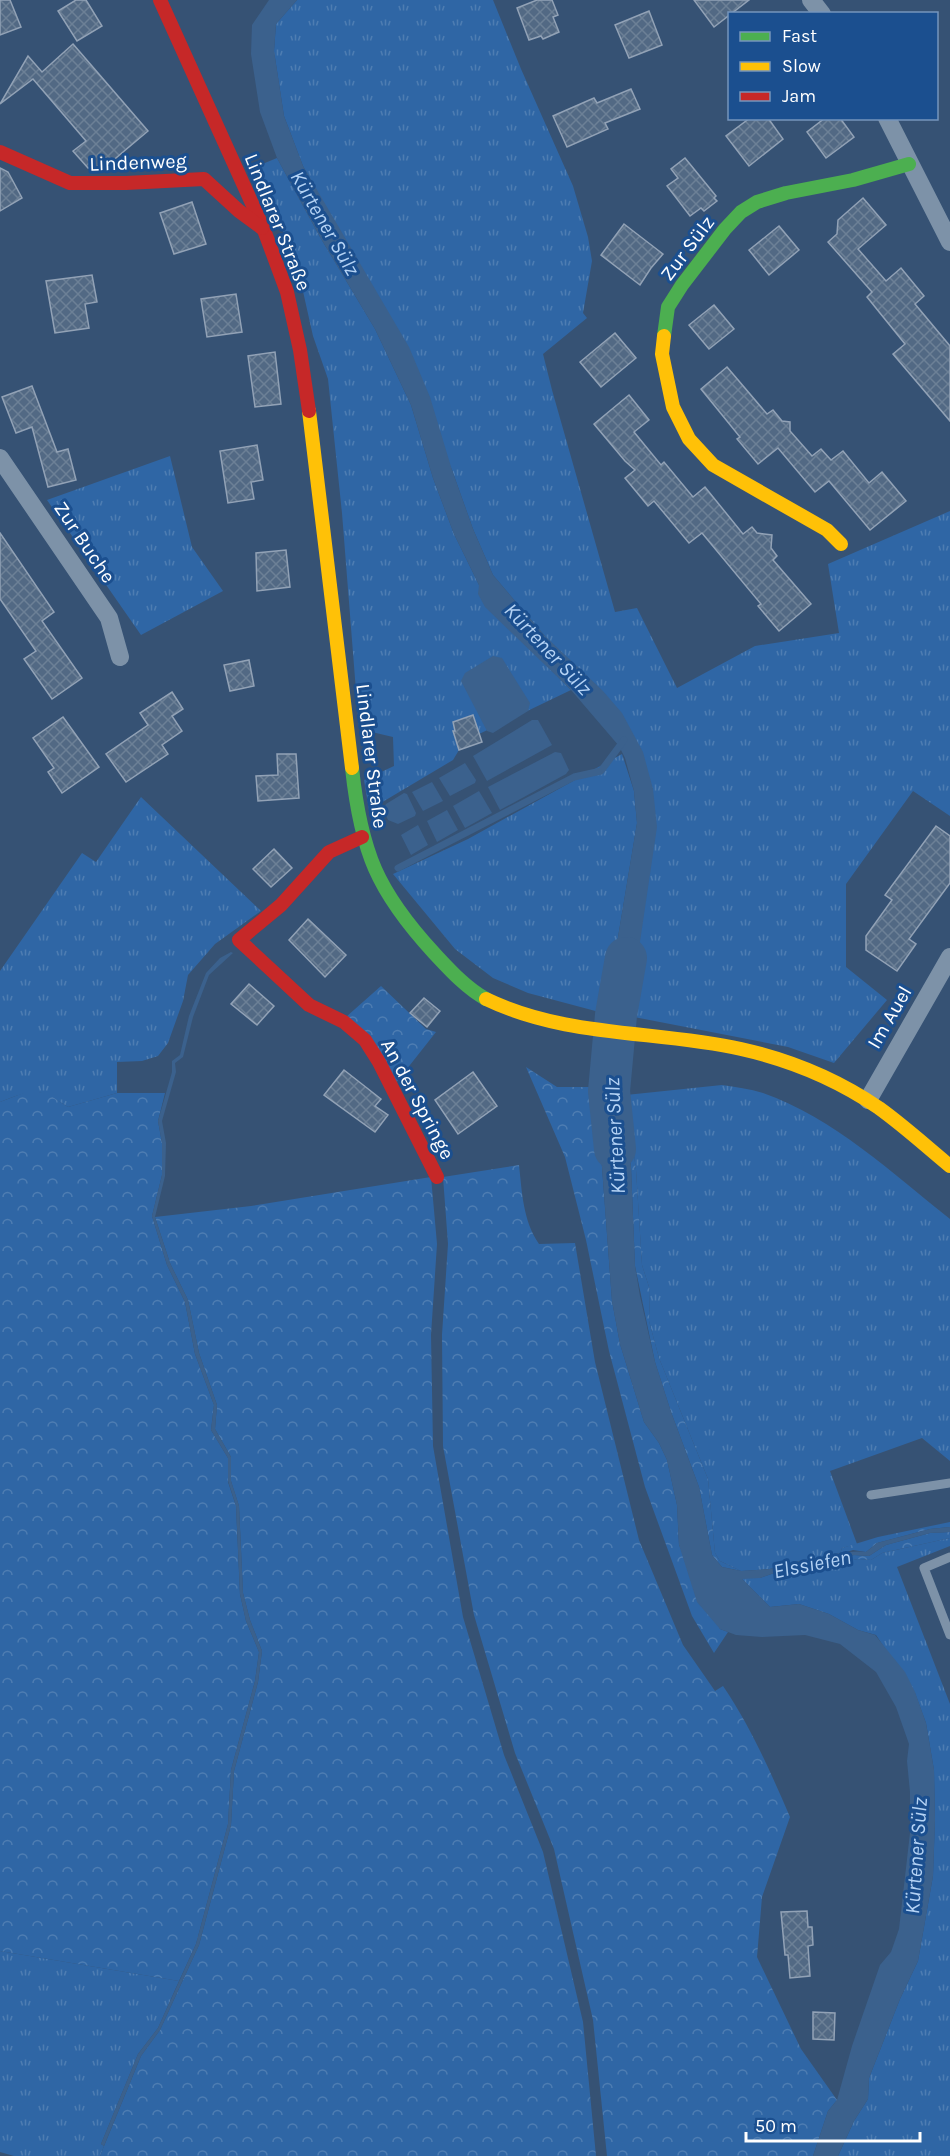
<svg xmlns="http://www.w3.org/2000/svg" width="950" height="2156" font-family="Karla,sans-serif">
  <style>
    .grass { fill: url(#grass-tufts) }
    .forest { fill: url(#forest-crowns) }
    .water { fill: #3b618d }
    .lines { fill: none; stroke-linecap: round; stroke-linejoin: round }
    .stream { stroke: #3b618d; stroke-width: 7 }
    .river { stroke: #3b618d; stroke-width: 42 }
    .building { fill: url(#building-cross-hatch); stroke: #92a2b6; stroke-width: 1.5 }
    .lane { stroke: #7d92a8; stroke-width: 9 }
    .street { stroke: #7d92a8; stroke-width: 18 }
    .fast { stroke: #4caf50; stroke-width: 14 }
    .slow { stroke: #ffc107; stroke-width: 14 }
    .jam { stroke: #c62828; stroke-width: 14 }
    .labels { text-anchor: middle; stroke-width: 6; stroke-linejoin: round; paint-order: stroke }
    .street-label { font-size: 20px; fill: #fff; stroke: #1b4f8f }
    .water-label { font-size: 21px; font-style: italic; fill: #b5d3f5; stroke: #1b4f8f }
  </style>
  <defs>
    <pattern id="grass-tufts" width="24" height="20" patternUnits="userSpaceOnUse" patternTransform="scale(1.5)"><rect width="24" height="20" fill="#2f66a5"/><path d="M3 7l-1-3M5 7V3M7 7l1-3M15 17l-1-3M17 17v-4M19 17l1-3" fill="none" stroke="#4e7db2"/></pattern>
    <pattern id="forest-crowns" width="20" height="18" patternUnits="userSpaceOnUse" patternTransform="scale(1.5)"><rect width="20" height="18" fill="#2f66a5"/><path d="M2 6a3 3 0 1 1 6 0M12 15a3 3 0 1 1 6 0" fill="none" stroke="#4e7db2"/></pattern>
    <pattern id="building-cross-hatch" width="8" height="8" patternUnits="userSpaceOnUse" patternTransform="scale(1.5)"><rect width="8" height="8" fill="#526984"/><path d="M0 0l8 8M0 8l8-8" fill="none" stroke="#6c8096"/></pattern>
  </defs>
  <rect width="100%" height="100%" fill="#365274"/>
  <g class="grass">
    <polygon points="297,0 493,0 521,69 573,186 588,237 592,261 583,313 587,318 543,354 552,390 615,612 637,608 677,688 755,646 839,633 828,564 950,511 950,816 913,791 846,884 846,967 887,1000 834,1063 788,1047 629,1016 640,938 653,789 544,635 493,575 473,529 452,470 340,232 303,166 284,116 274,51 276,24"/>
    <polygon points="277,158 320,237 375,329 411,405 433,478 454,534 479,585 479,594 571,690 479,734 473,716 453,722 459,750 453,760 369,810 364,780 394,766 393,737 359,729 342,513 328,379 313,336 298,269 277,216 256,170 260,165"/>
    <polygon points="170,456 192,547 223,591 141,635 47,500"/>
    <polygon points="622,754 634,791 637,823 608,997 603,1013 528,993 493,978 455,949 393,874 468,839"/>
    <path d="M 141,797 L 261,911 L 215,944 L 188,975 L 183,1001 L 168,1043 L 158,1056 L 142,1061 L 117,1062 L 117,1093 L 68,1107 C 37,1087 34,1089 0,1102 L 0,971 L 82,853 L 96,862 Z"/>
    <path d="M 722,1085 C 735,1087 750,1089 763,1093 C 834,1118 892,1173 950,1219 L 950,1461 L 922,1438 L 830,1471 L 857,1544 L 842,1548 L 840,1554 L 827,1554 L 819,1563 L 803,1560 L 770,1569 L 741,1571 L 720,1561 L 715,1553 L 708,1479 L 659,1358 L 649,1321 L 650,1290 L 642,1265 L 636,1170 L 626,1095 Z"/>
    <polygon points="950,1538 950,1546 897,1567 950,1704 950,2156 838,2156 854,2121 868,2099 869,2078 900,1999 918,1961 933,1876 935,1820 934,1770 926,1723 915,1693 876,1635 858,1630 829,1614 799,1604 770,1607 741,1578 760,1578 800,1564 820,1567 858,1559 871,1560 882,1553"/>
    <polygon points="0,1951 179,1981 158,2028 138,2054 101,2144 104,2146 100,2156 14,2156 0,2152"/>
  </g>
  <g class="forest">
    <polygon points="381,986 426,1029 436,1032 395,1084 346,1017"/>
    <polygon points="526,1067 557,1087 596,1087 612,1301 620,1344 644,1422 659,1443 667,1460 677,1505 679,1545 720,1629 728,1632 714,1653 692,1616 645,1487 609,1351 586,1240 565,1157"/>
    <polygon points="34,1091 48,1094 68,1107 117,1093 165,1093 158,1121 162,1143 162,1175 152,1216 167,1265 185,1302 195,1354 214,1405 211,1430 228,1458 228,1482 236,1506 240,1594 246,1621 259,1652 255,1681 231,1770 228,1824 196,1944 179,1981 0,1951 0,1102 26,1092"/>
    <polygon points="622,1095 626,1095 636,1170 642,1265 650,1290 649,1321 659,1358 708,1479 715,1553 720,1561 741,1571 722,1567 712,1555 699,1487 671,1412 655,1362 635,1266 631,1167"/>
    <path d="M 519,1165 C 522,1192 523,1221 539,1244 L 575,1243 L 595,1362 L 639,1540 L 683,1645 L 715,1691 L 723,1686 C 751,1727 770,1771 790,1817 L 762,1897 L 757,1957 L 801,2049 L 837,2100 L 828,2111 L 813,2156 L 607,2156 L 593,2020 L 554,1849 L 515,1753 L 474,1615 L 443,1446 L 442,1335 L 448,1244 L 443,1177 Z"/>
    <polygon points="431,1177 437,1244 431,1335 433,1446 463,1617 504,1755 543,1852 583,2022 596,2156 100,2156 141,2056 160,2030 199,1945 231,1825 234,1771 258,1682 262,1651 250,1620 243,1593 239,1506 231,1481 231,1457 215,1429 217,1405 199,1353 188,1300 170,1263 155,1217 251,1206"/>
    <polygon points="950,1522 950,1527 930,1529 877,1543 866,1552 853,1550 840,1554 842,1548 878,1537"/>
    <polygon points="950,1532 950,1538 882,1553 871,1560 858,1559 820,1567 826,1563 854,1555 869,1556 886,1545 930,1533"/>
  </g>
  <g class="water">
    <polygon points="269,0 297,0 276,24 274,51 284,116 303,166 409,347 430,397 452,470 473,529 493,575 544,635 603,691 622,713 643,752 653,789 657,827 629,1016 603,1013 608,997 637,823 634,791 625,758 619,746 571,690 485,607 478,594 479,585 454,534 433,478 411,405 375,329 320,237 277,158 260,112 251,54 252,25"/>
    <polygon points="493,656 502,658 530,703 528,711 493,733 487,731 461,681 465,673"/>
    <polygon points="532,720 538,720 552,745 487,781 473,756"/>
    <polygon points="555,752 561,753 569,770 566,774 500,810 488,787"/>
    <polygon points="465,763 476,780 475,783 450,796 439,778"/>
    <polygon points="432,782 443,801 423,811 412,792"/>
    <polygon points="479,791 492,813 465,828 453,806"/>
    <polygon points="404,793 407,794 416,813 415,816 398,824 388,820 383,809 386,804"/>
    <polygon points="447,810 458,830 437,842 427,821"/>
    <polygon points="418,825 428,845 411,855 401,835"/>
    <polygon points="231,952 233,953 209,975 193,1017 183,1057 175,1063 176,1072 162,1121 166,1143 165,1176 155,1217 170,1263 188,1300 199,1353 217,1405 215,1429 231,1457 231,1481 239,1506 243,1593 250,1620 262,1651 258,1682 234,1771 231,1825 199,1945 160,2030 141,2056 104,2146 101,2144 138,2054 158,2028 196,1944 228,1824 231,1770 255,1681 259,1652 246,1621 240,1594 236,1506 228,1481 228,1458 211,1430 214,1405 195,1354 185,1302 167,1265 152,1216 162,1175 162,1143 158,1121 172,1072 172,1061 180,1055 189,1016 206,973 220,958"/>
    <path d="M 596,1087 L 622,1095 L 631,1167 L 635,1266 L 640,1296 L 655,1362 L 671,1412 L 699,1487 L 712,1555 L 722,1567 L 741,1571 L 770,1569 L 803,1560 L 819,1563 L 827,1554 C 841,1554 852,1550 866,1552 L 877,1543 L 930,1529 L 950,1527 L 950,1532 L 930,1533 L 886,1545 L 869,1556 L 854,1555 L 826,1563 L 820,1567 L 800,1564 L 760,1578 L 742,1579 L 770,1607 L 799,1604 L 829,1614 L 858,1630 L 875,1635 L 905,1672 L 915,1692 L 926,1723 L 934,1770 L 935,1820 L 933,1876 L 918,1961 L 900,1999 L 869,2078 L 868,2099 L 854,2121 L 838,2156 L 813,2156 L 828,2111 L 837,2100 L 852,2046 L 880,1965 L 891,1952 L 899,1929 L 910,1833 L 910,1792 L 907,1761 L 909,1744 L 896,1707 L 876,1672 L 840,1644 L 805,1635 L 762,1637 L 736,1635 L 720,1629 L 697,1602 L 679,1545 L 677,1505 L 667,1460 L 659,1443 L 644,1422 L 620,1344 L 612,1301 Z"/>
  </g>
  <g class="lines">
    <polyline class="stream" points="398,868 574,777 601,771 624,740"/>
    <polyline class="river" points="615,1149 609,1091 616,1015 626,958"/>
  </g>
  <g class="building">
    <polygon points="0,0 10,0 21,27 0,35"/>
    <polygon points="76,0 86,0 102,26 77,41 58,11"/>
    <polygon points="537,0 552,0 558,15 553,17 559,32 543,39 541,36 529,40 517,8"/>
    <polygon points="694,0 749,0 714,27"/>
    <polygon points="649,11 662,45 629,58 615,25"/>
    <polygon points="73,44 148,131 104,168 88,168 73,151 86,141 33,79 0,104 28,56 42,72"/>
    <polygon points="631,89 640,109 605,123 608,129 567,147 553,116 594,98 597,103"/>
    <polygon points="750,118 768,118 783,139 749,166 726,136"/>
    <polygon points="825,118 840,118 854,137 826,158 807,132"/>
    <polygon points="685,158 716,196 714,198 717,201 704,211 701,208 690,216 667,186 678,178 671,169"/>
    <polygon points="0,168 8,172 22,198 0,211"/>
    <polygon points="863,198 886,225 858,249 886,281 901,268 924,296 915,304 950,346 950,421 893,354 905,344 867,297 872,292 828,242 837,234 838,220"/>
    <polygon points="192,202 206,244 174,254 160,213"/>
    <polygon points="624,224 663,254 651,268 640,285 601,255"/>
    <polygon points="779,226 799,250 769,275 749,250"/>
    <polygon points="92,275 97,302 85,304 89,328 55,333 46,281"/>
    <polygon points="236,294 242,332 207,337 201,299"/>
    <polygon points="714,305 734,329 709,349 689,325"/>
    <polygon points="615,333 636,358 601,387 580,362"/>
    <polygon points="275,352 281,404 255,407 248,356"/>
    <polygon points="727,367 767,414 773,410 782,421 790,422 790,431 812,456 821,449 831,460 843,451 869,483 882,472 906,501 870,530 829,481 815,492 778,448 758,464 737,439 740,437 701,389"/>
    <polygon points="32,386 57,452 68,449 76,480 48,487 32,427 16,433 2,397"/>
    <polygon points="629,395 649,420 634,432 661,465 664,462 693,497 705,487 743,534 752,527 757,533 772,535 771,548 777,556 773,560 811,604 779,631 758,606 761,604 702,533 689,543 654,501 648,506 625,478 635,470 625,461 594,424"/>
    <polygon points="257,445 263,480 251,482 254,499 228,503 220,451"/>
    <polygon points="0,533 54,612 42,621 82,678 52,699 24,659 36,651 0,599"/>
    <polygon points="286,550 290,587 257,591 256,553"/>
    <polygon points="249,660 254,686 230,691 224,665"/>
    <polygon points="172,692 183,709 172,716 182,731 162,745 168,754 126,782 106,754 148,725 140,713"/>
    <polygon points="473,715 482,742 459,750 453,731 455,731 453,722"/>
    <polygon points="63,717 99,767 62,793 48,772 54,768 33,738"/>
    <polygon points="277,754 296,754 299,798 258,801 256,776 278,775"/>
    <polygon points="936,826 950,836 950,883 909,939 916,944 897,971 866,950 866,936 892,900 885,895"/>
    <polygon points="274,849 292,868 271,887 253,869"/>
    <polygon points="308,919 346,955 325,977 289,940"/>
    <polygon points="249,984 274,1006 257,1025 231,1004"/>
    <polygon points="424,998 440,1011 427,1027 410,1013"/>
    <polygon points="344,1070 381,1099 375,1106 388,1115 375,1132 324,1095"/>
    <polygon points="473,1072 497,1106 458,1134 435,1100"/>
    <polygon points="807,1911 808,1927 812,1927 813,1945 808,1946 810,1976 790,1978 788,1955 785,1955 781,1912"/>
    <polygon points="813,2012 835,2013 834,2040 813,2039"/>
  </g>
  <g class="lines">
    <g class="lane">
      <polyline points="871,1495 950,1483"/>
      <polyline points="950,1557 924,1568 950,1635"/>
    </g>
    <g class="street">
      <polyline points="811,0 822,14"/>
      <polyline points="887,118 950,242"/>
      <polyline points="0,458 109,618 120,657"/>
      <polyline points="868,1100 950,957"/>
    </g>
    <g class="fast">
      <polyline points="664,336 668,307 682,285 725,229 741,212 757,202 786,193 853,180 909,164"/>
      <path d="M 352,768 C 361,852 377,891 434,953 C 450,970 466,988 486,999"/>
    </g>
    <g class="slow">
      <polyline points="664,336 662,354 673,407 689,439 713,465 827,530 841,544"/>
      <polyline points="309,411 352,768"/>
      <path d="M 486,999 C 567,1038 656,1030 741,1049 C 790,1060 838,1080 879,1108 C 904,1126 927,1147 950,1166"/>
    </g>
    <g class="jam">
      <polyline points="160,0 264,230 287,292 300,350 309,411"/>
      <polyline points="0,152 70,183 126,183 204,179 239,211 262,228"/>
      <polyline points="362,837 329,852 281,905 239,940 309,1005 344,1022 365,1040 379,1062 437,1177"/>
    </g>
  </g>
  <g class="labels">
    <g class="street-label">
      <text transform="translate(138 162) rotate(-2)" y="7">Lindenweg</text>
      <text transform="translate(278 222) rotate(68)" y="7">Lindlarer Straße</text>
      <text transform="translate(687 248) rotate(-53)" y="7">Zur Sülz</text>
      <text transform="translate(85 542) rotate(56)" y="7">Zur Buche</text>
      <text transform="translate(372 756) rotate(83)" y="7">Lindlarer Straße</text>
      <text transform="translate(889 1017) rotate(-60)" y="7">Im Auel</text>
      <text transform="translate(418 1099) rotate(62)" y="7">An der Springe</text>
    </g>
    <g class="water-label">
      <text transform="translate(325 223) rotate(60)" y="7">Kürtener Sülz</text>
      <text transform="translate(548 649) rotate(47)" y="7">Kürtener Sülz</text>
      <text transform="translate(615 1136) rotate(-93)" y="7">Kürtener Sülz</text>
      <text transform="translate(812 1564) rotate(-11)" y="7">Elssiefen</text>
      <text transform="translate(916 1856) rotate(-86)" y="7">Kürtener Sülz</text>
    </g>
  </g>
  <rect x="728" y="12" width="210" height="108" fill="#1b4f8f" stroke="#7695bc" stroke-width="1.5"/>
  <rect x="740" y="32" width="30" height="9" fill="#4caf50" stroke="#7695bc" stroke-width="1.5"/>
  <text x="782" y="42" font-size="18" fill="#ffffff">Fast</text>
  <rect x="740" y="62" width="30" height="9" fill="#ffc107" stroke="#7695bc" stroke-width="1.5"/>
  <text x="782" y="72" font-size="18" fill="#ffffff">Slow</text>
  <rect x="740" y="92" width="30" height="9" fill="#c62828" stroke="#7695bc" stroke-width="1.5"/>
  <text x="782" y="102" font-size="18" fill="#ffffff">Jam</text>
  <path d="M746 2132v9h174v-9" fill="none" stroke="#ffffff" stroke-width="3"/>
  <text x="755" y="2132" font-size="18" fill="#ffffff" stroke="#1b4f8f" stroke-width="4.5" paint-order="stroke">50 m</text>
</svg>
